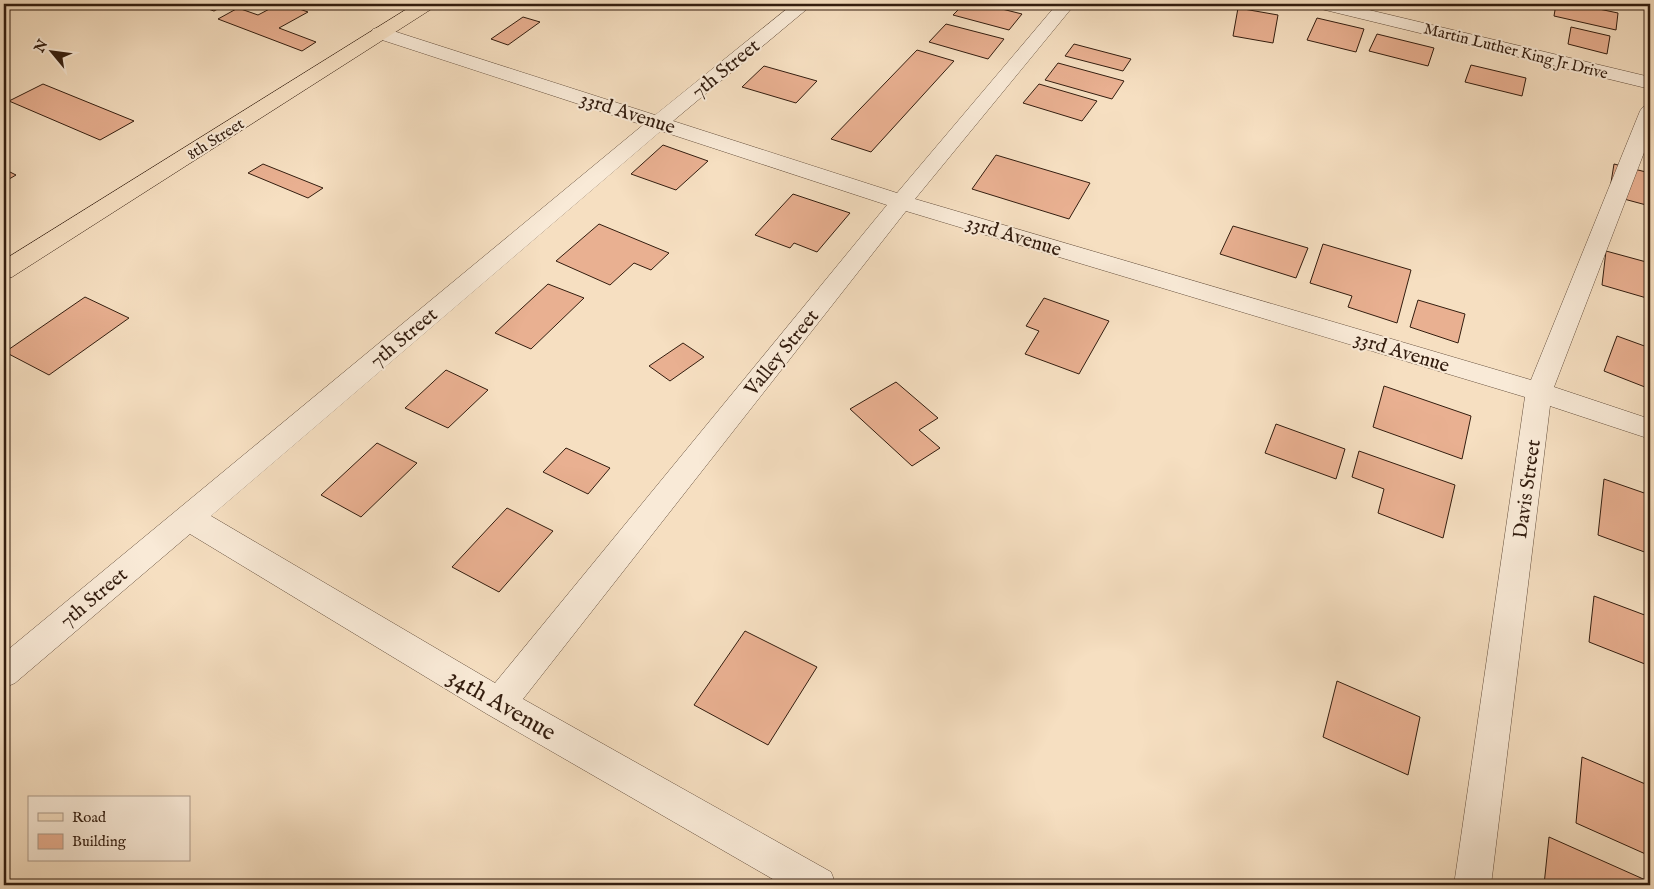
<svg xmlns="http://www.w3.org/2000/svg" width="1654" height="889" font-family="'IM FELL English',serif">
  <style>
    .building { fill: #e9b091; stroke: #331d0f }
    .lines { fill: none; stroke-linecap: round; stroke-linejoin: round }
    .minor-casing { stroke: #644e3c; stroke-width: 1 }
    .major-casing { stroke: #331d0f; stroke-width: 1 }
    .minor { fill: #f9ead7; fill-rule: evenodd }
    .major { fill: #f6dfc1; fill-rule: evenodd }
    .labels { text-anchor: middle; stroke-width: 4; stroke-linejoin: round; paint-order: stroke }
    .far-street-label { font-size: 16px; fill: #331d0f; stroke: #f9ead7 }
    .street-label { font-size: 20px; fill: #331d0f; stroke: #f9ead7 }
    .near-street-label { font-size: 24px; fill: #331d0f; stroke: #f9ead7 }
  </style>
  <rect width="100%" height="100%" fill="#f6dfc1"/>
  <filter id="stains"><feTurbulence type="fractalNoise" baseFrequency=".004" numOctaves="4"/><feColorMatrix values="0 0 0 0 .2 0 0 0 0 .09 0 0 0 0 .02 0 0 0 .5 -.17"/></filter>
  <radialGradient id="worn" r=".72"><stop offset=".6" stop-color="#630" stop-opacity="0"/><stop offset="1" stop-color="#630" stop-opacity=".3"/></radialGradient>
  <g class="building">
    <polygon points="194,4 227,4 214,11"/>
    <polygon points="279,4 285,4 308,12 279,28 316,42 302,51 218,19 238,8 258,15"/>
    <polygon points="964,4 982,4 1022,14 1009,30 953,15"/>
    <polygon points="1556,4 1575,4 1618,13 1616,30 1554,16"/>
    <polygon points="1238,8 1278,15 1273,43 1233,36"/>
    <polygon points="523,17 540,22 508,45 491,39"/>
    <polygon points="1317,18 1364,29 1356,52 1307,40"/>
    <polygon points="946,24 1004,39 988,59 929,42"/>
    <polygon points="1571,27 1610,36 1607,54 1568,44"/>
    <polygon points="1377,34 1434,48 1428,66 1369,51"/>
    <polygon points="1074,44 1131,59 1123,71 1065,56"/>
    <polygon points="917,50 954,61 871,152 831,139"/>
    <polygon points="1058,63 1124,81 1112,99 1045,80"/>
    <polygon points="1471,65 1526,78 1522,96 1465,82"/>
    <polygon points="764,66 817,81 796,103 742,87"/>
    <polygon points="43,84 134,121 100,140 9,101"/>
    <polygon points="1039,84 1097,101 1082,121 1023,103"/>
    <polygon points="663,145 708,161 676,190 631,174"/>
    <polygon points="996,155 1090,183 1069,219 972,189"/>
    <polygon points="263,164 323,188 308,198 248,173"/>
    <polygon points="1614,164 1650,173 1650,206 1609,195"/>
    <polygon points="4,169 16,175 4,182"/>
    <polygon points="793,194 850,213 817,252 794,243 790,248 755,235"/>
    <polygon points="599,224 669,253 651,270 634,263 610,285 556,261"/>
    <polygon points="1233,226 1308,248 1296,278 1220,254"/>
    <polygon points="1323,244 1411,270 1397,323 1348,307 1352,296 1310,283"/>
    <polygon points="1606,251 1650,263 1650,299 1602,285"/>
    <polygon points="548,284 584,298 531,349 495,333"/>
    <polygon points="85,297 129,318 49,375 5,352"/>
    <polygon points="1044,298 1109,321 1079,374 1025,354 1039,331 1026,326"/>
    <polygon points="1418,300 1465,314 1458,343 1410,327"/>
    <polygon points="1617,336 1650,348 1650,389 1604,371"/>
    <polygon points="683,343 704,357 670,381 649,366"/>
    <polygon points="446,370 488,390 448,428 405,408"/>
    <polygon points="896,382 938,418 919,430 940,448 912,466 850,409"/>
    <polygon points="1384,386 1471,416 1462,459 1373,427"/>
    <polygon points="1276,424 1345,449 1336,479 1265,453"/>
    <polygon points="377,443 417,463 361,517 321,495"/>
    <polygon points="566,448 610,468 588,494 543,472"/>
    <polygon points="1359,451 1455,485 1443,538 1378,513 1384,489 1352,477"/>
    <polygon points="1604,479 1650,495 1650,554 1598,535"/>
    <polygon points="507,508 553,531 499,592 452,567"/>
    <polygon points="1594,596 1650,617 1650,666 1589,642"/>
    <polygon points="745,631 817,667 768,745 694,705"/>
    <polygon points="1337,681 1420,717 1408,775 1323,737"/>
    <polygon points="1582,757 1650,786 1650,856 1576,823"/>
    <polygon points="1549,837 1650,882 1650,885 1544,885"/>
  </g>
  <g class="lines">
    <g class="minor-casing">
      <g id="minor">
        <path d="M 793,4 L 813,4 L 673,121 L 897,193 L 1057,4 L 1075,4 L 915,199 L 1531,380 L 1640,111 L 1643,107 L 1650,105 L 1650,137 L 1554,387 L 1650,419 L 1650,439 L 1550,406 L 1491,885 L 1454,885 L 1525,397 L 906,211 L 523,699 L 831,872 L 836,885 L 783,885 L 487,714 L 190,534 L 15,683 L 4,688 L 4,653 L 643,125 L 373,37 L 371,33 L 373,29 L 380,27 L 387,29 L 655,115 ZM 661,131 L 887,205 L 495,683 L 211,516 Z"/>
        <polygon points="1314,4 1344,4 1650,77 1650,89 1317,8"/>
      </g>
    </g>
    <g class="major-casing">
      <polygon id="major" points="415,4 436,4 433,8 12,277 4,279 4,260"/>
    </g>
    <use href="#minor" class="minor"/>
    <use href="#major" class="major"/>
  </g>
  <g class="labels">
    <g class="far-street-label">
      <text transform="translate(1516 50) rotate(14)" y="6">Martin Luther King Jr Drive</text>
      <text transform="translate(215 138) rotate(-32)" y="6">8th Street</text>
    </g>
    <g class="street-label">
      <text transform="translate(725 68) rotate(-39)" y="7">7th Street</text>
      <text transform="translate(628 112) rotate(18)" y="7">33rd Avenue</text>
      <text transform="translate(1014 235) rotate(17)" y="7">33rd Avenue</text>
      <text transform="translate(403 337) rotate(-40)" y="7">7th Street</text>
      <text transform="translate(1402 351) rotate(17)" y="7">33rd Avenue</text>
      <text transform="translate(781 352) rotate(-51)" y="7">Valley Street</text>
      <text transform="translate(1526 489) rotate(-82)" y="7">Davis Street</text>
      <text transform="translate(93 597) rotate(-40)" y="7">7th Street</text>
    </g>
    <g class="near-street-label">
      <text transform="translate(502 704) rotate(30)" y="8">34th Avenue</text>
    </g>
  </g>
  <rect width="1654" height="889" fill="none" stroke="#f6dfc1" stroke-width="20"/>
  <rect x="5" y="5" width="1644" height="879" fill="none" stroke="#331d0f" stroke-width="2.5"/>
  <rect x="10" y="10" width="1634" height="869" fill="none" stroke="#331d0f"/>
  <rect x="28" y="796" width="162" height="65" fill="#f9ead7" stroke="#aa9887"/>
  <rect x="38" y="813" width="25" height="8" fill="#f6dfc1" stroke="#aa9887"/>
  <text x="72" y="822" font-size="15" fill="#331d0f">Road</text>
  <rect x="38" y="834" width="25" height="15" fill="#e9b091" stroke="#aa9887"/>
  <text x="72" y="846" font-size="15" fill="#331d0f">Building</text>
  <g transform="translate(52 52) rotate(299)" stroke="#f9ead7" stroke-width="4" paint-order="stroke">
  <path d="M0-4L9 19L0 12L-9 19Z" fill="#331d0f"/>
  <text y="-8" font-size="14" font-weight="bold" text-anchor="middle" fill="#331d0f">N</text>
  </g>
  <rect width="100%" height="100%" filter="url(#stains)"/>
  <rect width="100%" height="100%" fill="url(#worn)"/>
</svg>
